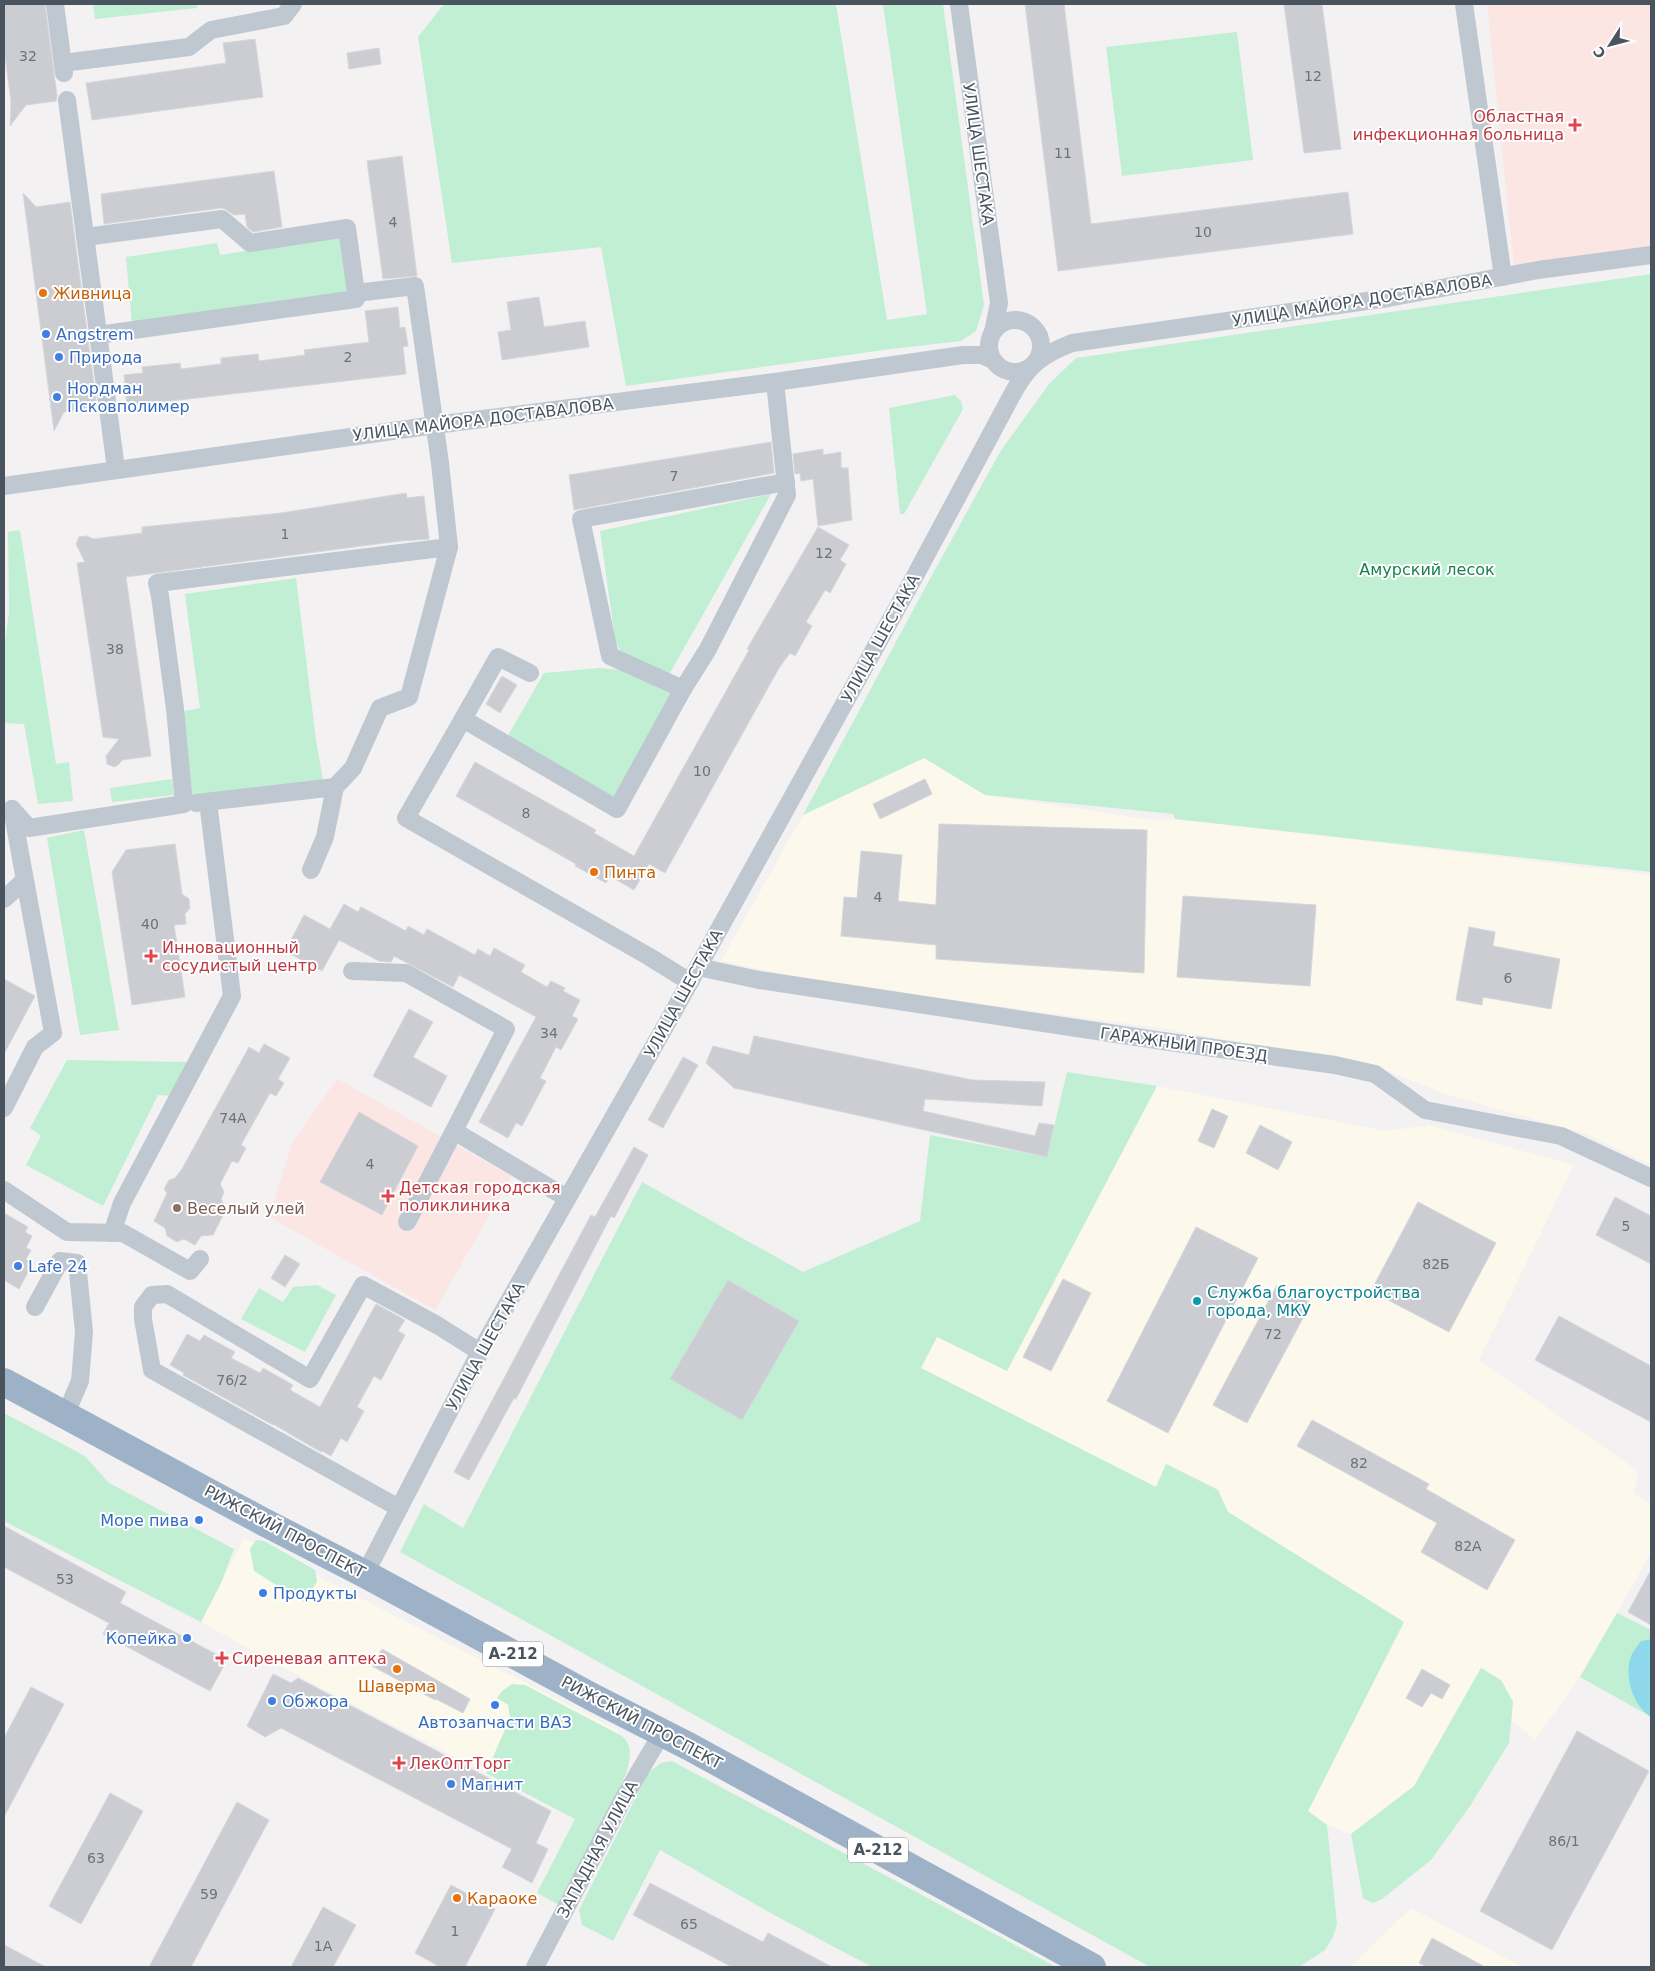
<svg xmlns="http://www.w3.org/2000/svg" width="1655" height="1971" font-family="'DejaVu Sans',sans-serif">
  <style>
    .commercial { fill: #fcf8ec }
    .medical { fill: #fbe6e4 }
    .green { fill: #c1efd3 }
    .water { fill: #8fd8eb }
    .building { fill: #cbcdd3; stroke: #d5d7dc }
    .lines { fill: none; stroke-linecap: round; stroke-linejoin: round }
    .minor { stroke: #bfc8d0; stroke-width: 18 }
    .trunk { stroke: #9eb2c7; stroke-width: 28 }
    .health-dot { fill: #e0444e; stroke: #fff; stroke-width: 2 }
    .food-dot { fill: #e8710a; stroke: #fff; stroke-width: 2 }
    .shop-dot { fill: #3f7fe0; stroke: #fff; stroke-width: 2 }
    .education-dot { fill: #8d6e63; stroke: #fff; stroke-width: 2 }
    .culture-dot { fill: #0f9aa8; stroke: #fff; stroke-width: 2 }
    .labels { text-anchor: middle; stroke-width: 4; stroke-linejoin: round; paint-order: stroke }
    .number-label { font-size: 14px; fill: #6a727c }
    .shield { fill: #fff; stroke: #80878f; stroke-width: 1 }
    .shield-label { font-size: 15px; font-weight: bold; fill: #49545f }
    .health-label { font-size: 16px; fill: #be3a42; stroke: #fff; text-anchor: start }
    .street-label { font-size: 16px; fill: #49545f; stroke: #fff }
    .food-label { font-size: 16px; fill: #c56008; stroke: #fff; text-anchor: start }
    .shop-label { font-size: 16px; fill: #366cbe; stroke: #fff; text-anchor: start }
    .park-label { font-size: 16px; fill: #19814d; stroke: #fff }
    .education-label { font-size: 16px; fill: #785e54; stroke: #fff; text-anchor: start }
    .culture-label { font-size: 16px; fill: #0d838f; stroke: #fff; text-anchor: start }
  </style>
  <rect width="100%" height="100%" fill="#f3f1f1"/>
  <g class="commercial">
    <polygon points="924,758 985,795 1160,821 1175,819 1239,826 1651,875 1651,1165 1584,1133 1451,1096 1375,1066 1319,1055 1159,1028 821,982 721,961 803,815"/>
    <polygon points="1157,1086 1386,1131 1429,1125 1574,1165 1479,1360 1638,1471 1634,1493 1651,1504 1651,1553 1580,1677 1535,1740 1512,1721 1513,1702 1481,1668 1414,1786 1351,1834 1327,1825 1308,1812 1404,1622 1228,1512 1218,1489 1167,1464 1156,1487 921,1368 937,1336 1007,1371"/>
    <polygon points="244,1538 619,1731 575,1819 336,1696 201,1622"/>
    <polygon points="1411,1908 1523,1967 1350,1967"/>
  </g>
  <g class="medical">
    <polygon points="1487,4 1651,4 1651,246 1514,266"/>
    <polygon points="337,1079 512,1176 435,1310 269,1217 292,1143"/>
  </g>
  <g class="green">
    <polygon points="93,4 197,4 197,8 95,19"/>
    <polygon points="444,4 836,4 887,320 927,314 883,4 943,4 984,305 976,331 961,341 891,349 626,386 601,247 452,263 418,37"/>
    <polygon points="1237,32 1253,160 1122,176 1106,47"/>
    <polygon points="342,236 350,295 132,325 126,257 217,243 220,255"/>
    <polygon points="1651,274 1651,872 1175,819 1173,814 985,795 924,758 803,815 926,586 1000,452 1049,384 1076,358"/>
    <polygon points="955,395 961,401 963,409 904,514 900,514 889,408"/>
    <polygon points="771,494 666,680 623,657 615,639 600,531"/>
    <polygon points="20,530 56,764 69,762 73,801 38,804 24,724 4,723 4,650 9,612 8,532"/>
    <polygon points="296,578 316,740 323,780 190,796 178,712 200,708 185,594"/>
    <polygon points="600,668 621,670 674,695 614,802 506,739 544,673"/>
    <polygon points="172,779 174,795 112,802 110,788"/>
    <polygon points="84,830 119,1030 80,1035 47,838"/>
    <polygon points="67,1060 189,1062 174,1096 158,1095 103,1206 26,1165 41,1136 30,1128"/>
    <polygon points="1067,1072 1157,1086 1007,1371 937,1337 921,1368 1156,1487 1166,1464 1218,1490 1228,1512 1404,1622 1308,1811 1327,1825 1337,1924 1333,1937 1325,1950 1299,1967 1150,1967 400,1552 424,1504 463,1528 642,1182 803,1272 920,1221 930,1135 1047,1157"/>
    <polygon points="317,1285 336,1295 305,1352 241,1319 259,1288 283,1302 293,1287"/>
    <polygon points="4,1413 85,1456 109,1483 234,1549 221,1583 201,1622 4,1521"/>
    <polygon points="256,1540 264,1541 315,1570 317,1581 305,1603 254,1571 250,1549"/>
    <polygon points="1617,1613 1651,1630 1651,1639 1641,1641 1634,1697 1646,1714 1580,1677"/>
    <polygon points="1481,1668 1501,1680 1513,1702 1509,1743 1470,1806 1431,1860 1382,1899 1373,1903 1363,1898 1351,1834 1414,1786"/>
    <path d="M 512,1684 L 525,1685 L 622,1736 C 633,1746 630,1757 627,1771 L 567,1909 L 537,1893 L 575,1819 L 486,1773 L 510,1718 L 508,1705 L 497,1698 L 502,1691 Z"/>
    <polygon points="672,1761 1056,1967 872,1967 776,1916 660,1850 613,1941 582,1925 579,1910 648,1773 661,1763"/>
  </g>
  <path class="water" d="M 1651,1639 L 1651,1717 C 1632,1706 1623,1673 1632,1654 C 1635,1649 1638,1645 1641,1641 Z"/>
  <g class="building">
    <polygon points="4,4 45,4 57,96 56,101 26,105 10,126 11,101 4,49"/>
    <polygon points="1025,4 1064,4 1091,224 1348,192 1353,234 1058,271"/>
    <polygon points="1284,4 1322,4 1341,149 1304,153"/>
    <polygon points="255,39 263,97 92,120 86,83 226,63 223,43"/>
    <polygon points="379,48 381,64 349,69 347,53"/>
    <polygon points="402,156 417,276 383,279 367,161"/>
    <polygon points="274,171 282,227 253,232 247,227 245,214 234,215 225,209 221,208 104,224 101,194"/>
    <polygon points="23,193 36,207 70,202 97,407 64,412 54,431"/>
    <polygon points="539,297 544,327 585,321 589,347 502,360 498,332 511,330 507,302"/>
    <polygon points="398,307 400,328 405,327 408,346 403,347 406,374 127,406 124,375 143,373 142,367 180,363 181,369 221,364 221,358 258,354 259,361 305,355 304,350 369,342 365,311"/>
    <polygon points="771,442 774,473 574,510 569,475"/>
    <polygon points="823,449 823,455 841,452 841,468 848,468 852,520 818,526 813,479 801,481 800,473 795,474 793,454"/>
    <polygon points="406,493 407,498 424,496 429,539 400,541 126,577 151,756 122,760 118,765 114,767 107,764 106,756 119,739 103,737 77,563 85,562 76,544 79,537 87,536 93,539 142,533 142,527 281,513"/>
    <polygon points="818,527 849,545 840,560 846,564 830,593 825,590 806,622 812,626 795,656 790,653 779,668 665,873 649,864 634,890 610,876 606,883 575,866 576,864 456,796 475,762 596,830 594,833 634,856 749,650 747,649"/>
    <polygon points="502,676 517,685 500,713 486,704"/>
    <polygon points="925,779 932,794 880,819 873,804"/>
    <polygon points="939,824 1147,830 1144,973 936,959 936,945 841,936 844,897 857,898 861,851 902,855 898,901 936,905"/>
    <polygon points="175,844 182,894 189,899 190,908 185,914 186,924 174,925 185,997 132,1005 112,872 126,850"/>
    <polygon points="1183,896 1316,905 1310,986 1177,977"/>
    <polygon points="344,904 358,912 361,907 406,931 408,926 424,935 427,929 475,955 478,949 490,956 494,948 525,965 521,972 547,987 551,981 565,988 563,991 580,1000 572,1016 578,1019 561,1050 556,1047 540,1078 546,1081 522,1126 516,1123 508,1138 479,1122 536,1017 459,975 453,987 394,956 391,962 379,961 339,940 322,971 285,951 304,915 330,929"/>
    <polygon points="1469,927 1495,932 1493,946 1560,959 1551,1009 1483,997 1482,1005 1456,1000"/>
    <polygon points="4,979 35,996 4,1054"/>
    <polygon points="409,1009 433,1022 413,1057 447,1076 431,1107 373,1076"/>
    <polygon points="754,1036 973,1080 1045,1082 1042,1106 925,1099 923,1111 1035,1136 1039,1123 1054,1125 1047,1157 734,1088 706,1063 713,1046 749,1055"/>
    <polygon points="264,1044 290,1058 278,1079 284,1083 276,1096 270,1093 241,1145 246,1148 238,1163 232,1161 220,1184 224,1192 221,1199 226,1209 213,1235 201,1236 195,1245 184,1239 177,1242 167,1236 165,1228 154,1221 167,1193 164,1189 169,1180 175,1178 182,1169 249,1047 259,1053"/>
    <polygon points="683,1057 698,1065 663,1128 648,1120"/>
    <polygon points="1212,1109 1228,1116 1214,1148 1198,1141"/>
    <polygon points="359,1112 418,1146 382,1215 320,1182"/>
    <polygon points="1260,1125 1292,1142 1278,1170 1246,1153"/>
    <polygon points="634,1147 648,1155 614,1218 611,1216 516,1399 514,1398 469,1480 454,1472 591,1215 595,1217"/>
    <polygon points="1615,1197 1651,1216 1651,1264 1596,1235"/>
    <polygon points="1418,1202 1496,1243 1449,1332 1371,1291"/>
    <polygon points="4,1213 28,1227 25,1232 32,1236 26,1248 31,1250 26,1259 33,1263 19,1289 4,1280"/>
    <polygon points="1196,1227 1258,1258 1168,1433 1107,1401"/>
    <polygon points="285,1255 300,1264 285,1287 271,1278"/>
    <polygon points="1063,1279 1091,1293 1051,1371 1023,1357"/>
    <polygon points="728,1280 799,1321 742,1420 670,1379"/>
    <polygon points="1277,1285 1311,1303 1247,1423 1213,1405"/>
    <polygon points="376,1304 405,1320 398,1331 405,1335 381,1380 374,1376 357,1407 364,1411 347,1442 341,1438 331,1456 322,1451 321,1452 273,1424 273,1425 183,1375 184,1373 170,1365 187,1334 200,1341 204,1335 235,1352 231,1358 260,1373 263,1368 293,1385 290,1390 320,1407"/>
    <polygon points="1559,1316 1651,1366 1651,1422 1535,1360"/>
    <polygon points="1312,1420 1429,1484 1426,1489 1515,1540 1487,1590 1421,1552 1437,1523 1297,1446"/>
    <polygon points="4,1526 126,1592 120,1603 227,1660 210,1691 103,1634 109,1623 4,1567"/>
    <polygon points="1651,1570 1651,1625 1628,1612"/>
    <polygon points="382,1649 470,1699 463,1713 436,1699 435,1700 372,1666"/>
    <polygon points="1422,1669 1450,1685 1442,1699 1431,1693 1422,1707 1406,1698"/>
    <polygon points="273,1674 291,1683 298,1678 551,1811 536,1843 548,1849 532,1883 502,1867 512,1849 281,1728 265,1737 247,1726"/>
    <polygon points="31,1687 64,1704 4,1817 4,1738"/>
    <polygon points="1577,1731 1649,1771 1552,1950 1480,1911"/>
    <polygon points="110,1793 143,1811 81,1924 49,1906"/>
    <polygon points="237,1802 269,1820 191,1967 149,1967"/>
    <polygon points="650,1883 763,1942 768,1933 832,1967 732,1967 633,1915"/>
    <polygon points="451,1885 495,1909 465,1967 440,1967 415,1953"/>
    <polygon points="323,1907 356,1925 333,1967 291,1967"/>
    <polygon points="1432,1938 1485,1967 1427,1967 1419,1963"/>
    <polygon points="4,1945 46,1967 4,1967"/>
  </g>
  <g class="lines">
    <g class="minor">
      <polyline points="55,4 64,73"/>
      <polyline points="959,4 999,303 993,332"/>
      <polyline points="1464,4 1503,277"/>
      <polyline points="63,63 189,47 211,30 284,16 293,4"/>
      <polyline points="67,100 116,469"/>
      <polyline points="85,237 222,219 250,243 347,228 356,293"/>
      <circle cx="1015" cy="346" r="26"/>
      <polyline points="4,486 435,425 775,382 963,355 982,355 993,360"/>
      <polyline points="683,689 610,656 581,519 786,482"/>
      <polyline points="463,719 498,657 530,673"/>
      <polyline points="196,803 335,787"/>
      <polyline points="12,809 29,828 184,804 175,709 160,596 157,583 449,547 440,463 415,286 356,293 356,299 98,335"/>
      <polyline points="311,870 325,837 335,787 353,768 380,708 409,697 449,547"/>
      <polyline points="4,899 24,881"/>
      <polyline points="698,967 759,980 1163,1041 1335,1065 1375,1074 1425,1110 1561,1136 1651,1178"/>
      <polyline points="352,971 406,973 506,1029 454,1131 567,1198"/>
      <polyline points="690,982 648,956 406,818 463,719 617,809 683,689 708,649 787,495 775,382"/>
      <polyline points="4,1108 35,1047 53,1033 12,809"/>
      <polyline points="4,1190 67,1232 123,1233 190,1271 200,1259"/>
      <polyline points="407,1222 454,1131"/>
      <polyline points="112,1233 122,1203 232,996 208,802"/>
      <polyline points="35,1307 60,1261 77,1263 84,1332 80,1381 65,1416"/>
      <polyline points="399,1508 152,1370 143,1319 143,1307 152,1295 167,1294 310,1379 363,1285 437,1325 480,1352"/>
      <path d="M 365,1574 L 480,1352 L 671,1016 L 916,574 L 1013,393 C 1029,364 1042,355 1072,343 L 1388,298 L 1538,270 L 1651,255"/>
      <polyline points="535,1967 622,1801 662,1733"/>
    </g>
    <polyline class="trunk" points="4,1382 260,1520 365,1574 594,1698 690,1747 1092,1967"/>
  </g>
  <g class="health-dot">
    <path d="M1572.5 117.5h5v5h5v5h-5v5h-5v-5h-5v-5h5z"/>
    <path d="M148.5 948.5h5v5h5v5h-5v5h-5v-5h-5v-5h5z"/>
    <path d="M385.5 1188.5h5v5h5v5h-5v5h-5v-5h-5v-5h5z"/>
    <path d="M219.5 1650.5h5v5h5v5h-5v5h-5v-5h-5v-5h5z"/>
    <path d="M396.5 1755.5h5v5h5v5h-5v5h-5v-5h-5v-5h5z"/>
  </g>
  <g class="food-dot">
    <circle cx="43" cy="293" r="5"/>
    <circle cx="594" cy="872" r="5"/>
    <circle cx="397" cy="1669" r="5"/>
    <circle cx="457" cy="1898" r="5"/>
  </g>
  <g class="shop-dot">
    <circle cx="46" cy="334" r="5"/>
    <circle cx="59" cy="357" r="5"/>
    <circle cx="57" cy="397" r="5"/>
    <circle cx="18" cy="1266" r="5"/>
    <circle cx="199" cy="1520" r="5"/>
    <circle cx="263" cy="1593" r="5"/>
    <circle cx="187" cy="1638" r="5"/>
    <circle cx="272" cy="1701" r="5"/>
    <circle cx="495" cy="1705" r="5"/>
    <circle cx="451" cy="1784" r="5"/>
  </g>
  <circle class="education-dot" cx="177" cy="1208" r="5"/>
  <circle class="culture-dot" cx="1197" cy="1301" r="5"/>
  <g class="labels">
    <g class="number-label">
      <text x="28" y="61">32</text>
      <text x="1313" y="81">12</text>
      <text x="1063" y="158">11</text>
      <text x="393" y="227">4</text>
      <text x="1203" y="237">10</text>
      <text x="348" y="362">2</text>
      <text x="674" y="481">7</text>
      <text x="285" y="539">1</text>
      <text x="824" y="558">12</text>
      <text x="115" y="654">38</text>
      <text x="702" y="776">10</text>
      <text x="526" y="818">8</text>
      <text x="878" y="902">4</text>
      <text x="150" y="929">40</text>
      <text x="1508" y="983">6</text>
      <text x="549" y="1038">34</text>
      <text x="233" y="1123">74А</text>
      <text x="370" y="1169">4</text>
      <text x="1626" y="1231">5</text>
      <text x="1436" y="1269">82Б</text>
      <text x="1273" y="1339">72</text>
      <text x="232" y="1385">76/2</text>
      <text x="1359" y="1468">82</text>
      <text x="1468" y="1551">82А</text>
      <text x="65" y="1584">53</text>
      <text x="1564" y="1846">86/1</text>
      <text x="96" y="1863">63</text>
      <text x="209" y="1899">59</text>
      <text x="689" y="1929">65</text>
      <text x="455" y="1936">1</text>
      <text x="323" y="1951">1А</text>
    </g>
    <g class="shield">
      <rect x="483" y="1641.5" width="60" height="25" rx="4"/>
      <rect x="848" y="1837.5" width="60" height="25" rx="4"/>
    </g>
    <g class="shield-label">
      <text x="513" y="1659">А-212</text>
      <text x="878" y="1855">А-212</text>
    </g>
    <g class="health-label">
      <text x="1564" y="122" text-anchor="end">Областная<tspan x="1564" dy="18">инфекционная больница</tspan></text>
      <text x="162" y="953">Инновационный<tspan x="162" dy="18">сосудистый центр</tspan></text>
      <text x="399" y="1193">Детская городская<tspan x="399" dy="18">поликлиника</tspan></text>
      <text x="232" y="1664">Сиреневая аптека</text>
      <text x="409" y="1769">ЛекОптТорг</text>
    </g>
    <g class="street-label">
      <text transform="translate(979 154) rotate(82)" y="6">УЛИЦА ШЕСТАКА</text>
      <text transform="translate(1362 300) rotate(-9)" y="6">УЛИЦА МАЙОРА ДОСТАВАЛОВА</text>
      <text transform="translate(483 419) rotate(-7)" y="6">УЛИЦА МАЙОРА ДОСТАВАЛОВА</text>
      <text transform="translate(880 638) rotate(-61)" y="6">УЛИЦА ШЕСТАКА</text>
      <text transform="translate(683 993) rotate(-61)" y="6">УЛИЦА ШЕСТАКА</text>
      <text transform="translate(1184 1044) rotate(8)" y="6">ГАРАЖНЫЙ ПРОЕЗД</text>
      <text transform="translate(485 1346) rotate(-61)" y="6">УЛИЦА ШЕСТАКА</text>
      <text transform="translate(285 1531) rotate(28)" y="6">РИЖСКИЙ ПРОСПЕКТ</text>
      <text transform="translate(642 1722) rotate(28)" y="6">РИЖСКИЙ ПРОСПЕКТ</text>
      <text transform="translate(597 1849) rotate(-62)" y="6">ЗАПАДНАЯ УЛИЦА</text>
    </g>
    <g class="food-label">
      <text x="53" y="299">Живница</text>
      <text x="604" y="878">Пинта</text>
      <text x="397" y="1692" text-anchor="middle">Шаверма</text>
      <text x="467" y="1904">Караоке</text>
    </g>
    <g class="shop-label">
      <text x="56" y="340">Angstrem</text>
      <text x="69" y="363">Природа</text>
      <text x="67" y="394">Нордман<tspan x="67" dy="18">Псковполимер</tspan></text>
      <text x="28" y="1272">Lafe 24</text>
      <text x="189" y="1526" text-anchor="end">Море пива</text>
      <text x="273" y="1599">Продукты</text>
      <text x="177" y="1644" text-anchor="end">Копейка</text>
      <text x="282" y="1707">Обжора</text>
      <text x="495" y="1728" text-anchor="middle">Автозапчасти ВАЗ</text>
      <text x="461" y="1790">Магнит</text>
    </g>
    <g class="park-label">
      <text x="1427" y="575">Амурский лесок</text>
    </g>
    <g class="education-label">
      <text x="187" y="1214">Веселый улей</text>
    </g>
    <g class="culture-label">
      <text x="1207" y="1298">Служба благоустройства<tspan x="1207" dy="18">города, МКУ</tspan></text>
    </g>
  </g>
  <rect width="1655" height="1971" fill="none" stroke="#49545f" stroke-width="10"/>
  <g transform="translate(1610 45) rotate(234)" stroke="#ffffff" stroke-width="4" paint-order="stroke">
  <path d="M0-4L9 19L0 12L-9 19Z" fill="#49545f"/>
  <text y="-8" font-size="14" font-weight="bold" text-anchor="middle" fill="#49545f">С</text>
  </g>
</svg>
